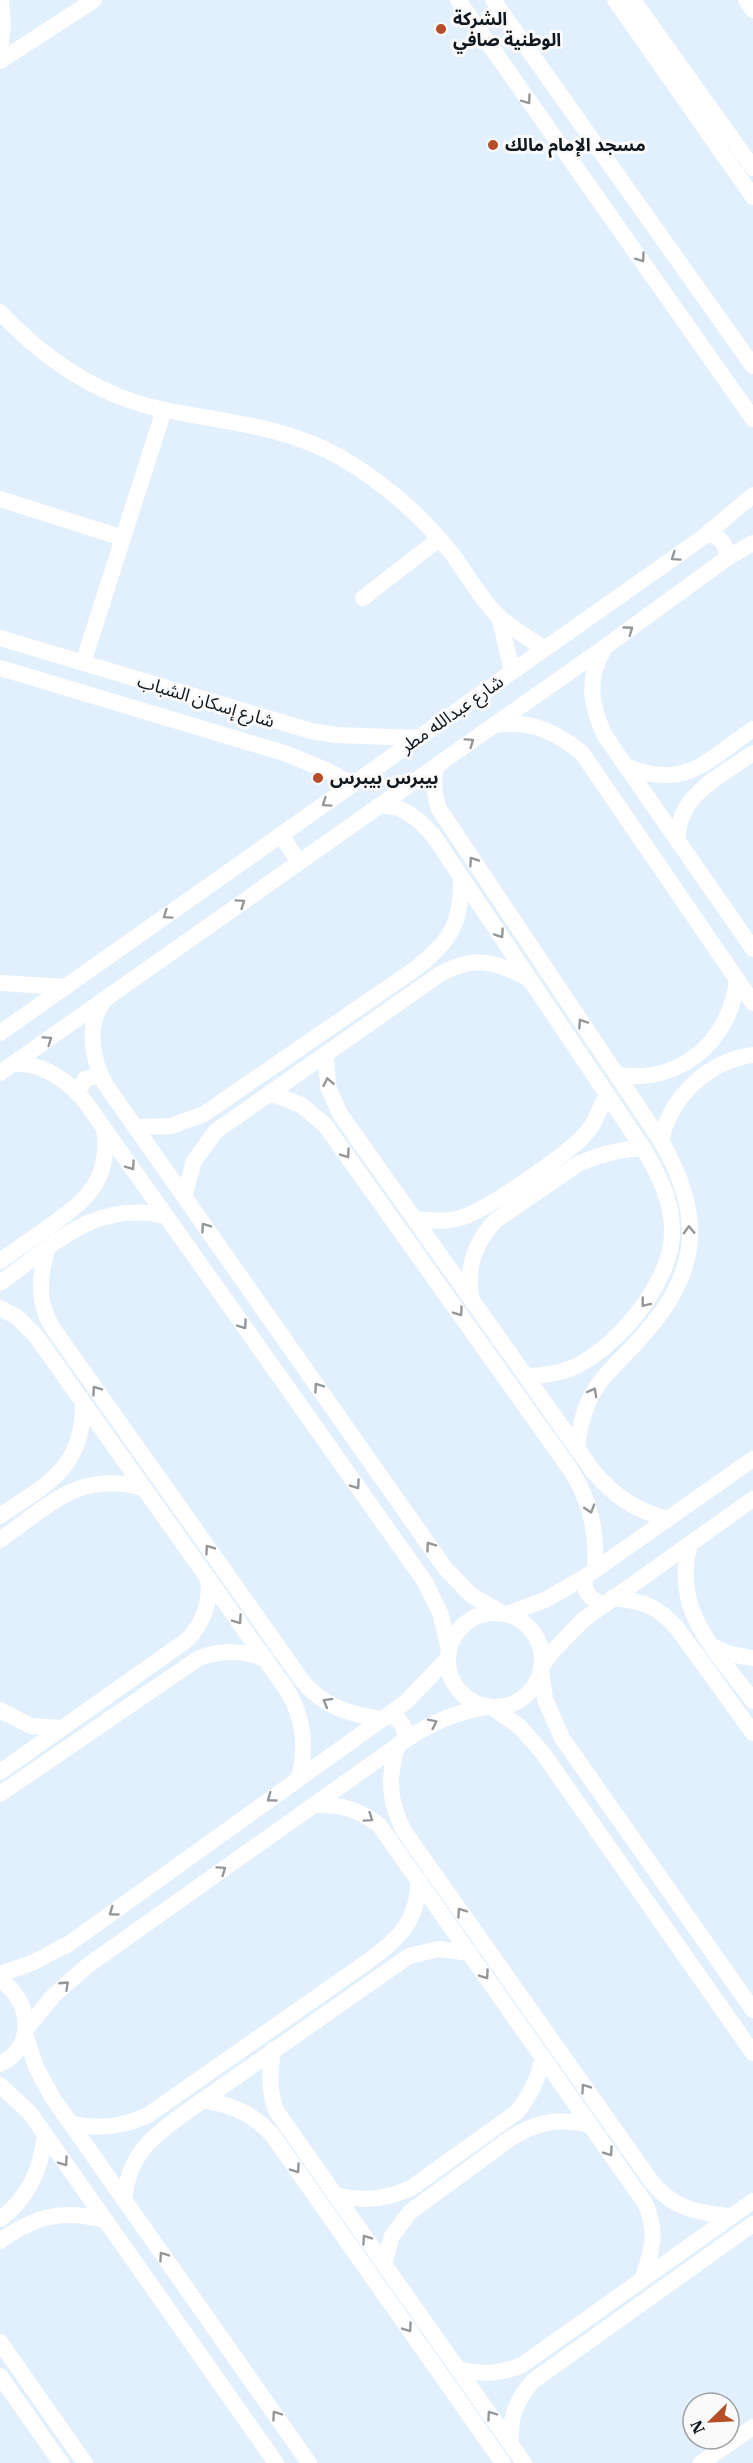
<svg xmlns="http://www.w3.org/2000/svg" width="753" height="2463" font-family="'IBM Plex Serif','Noto Sans Arabic',serif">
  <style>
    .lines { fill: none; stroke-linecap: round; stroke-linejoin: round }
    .minor { stroke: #fff; stroke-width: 16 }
    .oneway { stroke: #93979a }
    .poi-dot { fill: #b54d29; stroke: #fafafa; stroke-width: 2 }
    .labels { text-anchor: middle; stroke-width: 6; stroke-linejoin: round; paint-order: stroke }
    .poi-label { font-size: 18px; font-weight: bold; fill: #10181f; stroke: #fafafa; text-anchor: start }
    .street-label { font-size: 18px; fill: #10181f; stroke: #fafafa }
  </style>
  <rect width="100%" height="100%" fill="#e2effc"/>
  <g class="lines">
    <g class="minor">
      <polyline points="458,0 753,419"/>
      <polyline points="493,0 753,366"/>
      <polyline points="615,0 753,197"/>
      <polyline points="633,0 753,168"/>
      <polyline points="746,0 753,10"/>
      <polyline points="0,52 3,23 1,0"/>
      <polyline points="0,61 94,0"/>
      <path d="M 0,312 C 46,361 99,397 165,410 C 226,422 285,426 340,457 C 383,482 422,516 453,555 C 467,574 482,601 499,617 C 513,629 529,638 544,649"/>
      <polyline points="0,499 123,538"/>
      <path d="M 708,534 C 721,537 727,545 727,558"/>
      <polyline points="363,598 439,539"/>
      <polyline points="499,616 512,671"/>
      <polyline points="0,638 311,731 336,735 417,738"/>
      <path d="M 603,651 C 586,680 591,706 605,736 L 753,949"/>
      <polyline points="83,663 164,410"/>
      <polyline points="0,668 284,753 328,771 352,784"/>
      <path d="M 495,725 C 530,720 555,731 582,753 L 753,1003"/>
      <path d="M 437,765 C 432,781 434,793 439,809 L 661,1141 C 703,1213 701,1270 645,1333 C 606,1378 585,1383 577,1448"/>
      <path d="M 626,766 C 685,791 706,761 753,729"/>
      <path d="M 378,806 C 401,804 418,818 433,835 L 643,1148 C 659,1175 673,1202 672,1234 C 671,1283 616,1349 572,1368 C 557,1374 543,1376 527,1376"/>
      <polyline points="281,835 299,862"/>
      <path d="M 678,842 C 675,796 721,776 753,753"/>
      <polyline points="0,983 66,987"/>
      <path d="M 103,1002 C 86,1026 92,1059 105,1084 L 445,1568 L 471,1595 L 502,1613"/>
      <polyline points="0,1033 702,538 753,495"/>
      <path d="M 326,1054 L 328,1087 L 340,1114 L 593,1471 C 614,1496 635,1510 667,1519"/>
      <path d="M 13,1064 C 42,1062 66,1080 84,1100 L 425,1582 L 441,1615 L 449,1650"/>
      <polyline points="0,1073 605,647 727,558 753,543"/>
      <path d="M 617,1075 C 680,1084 730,1042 737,980"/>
      <polyline points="77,1093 85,1079 100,1075"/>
      <path d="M 270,1093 L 301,1105 L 325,1125 L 570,1469 C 591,1501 597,1532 595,1569"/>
      <path d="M 135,1127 L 171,1126 L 204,1114 L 415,969 C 451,941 462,923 461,877"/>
      <path d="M 661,1141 C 670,1097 708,1061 753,1055"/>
      <path d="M 184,1196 L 194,1161 L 216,1131 L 440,974 C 474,955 496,961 529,979"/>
      <path d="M 415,1219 C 429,1221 443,1222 457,1219 C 487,1211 556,1161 581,1139 L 592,1126 L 607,1094"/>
      <path d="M 47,1250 C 39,1278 37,1301 52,1327 L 301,1679 C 321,1706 351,1715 383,1719"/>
      <path d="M 0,1261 C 17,1249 33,1238 50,1226 C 88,1199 111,1179 104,1129"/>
      <path d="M 0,1283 C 54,1245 95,1199 166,1216"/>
      <path d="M 471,1297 C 467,1266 474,1244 495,1221 L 578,1164 C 600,1154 619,1149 643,1148"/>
      <path d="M 0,1308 L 17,1317 L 36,1336 L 287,1690 C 304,1718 307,1746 299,1778"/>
      <path d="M 0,1516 C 48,1483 83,1469 83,1403"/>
      <path d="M 0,1540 C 50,1505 79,1470 144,1488"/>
      <path d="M 690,1544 C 671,1611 716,1650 753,1701"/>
      <path d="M 585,1577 C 583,1592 590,1601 605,1604"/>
      <path d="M 612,1598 C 643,1601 656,1605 677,1628 L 753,1733"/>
      <circle cx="495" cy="1660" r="47"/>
      <polyline points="507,1614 545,1600 585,1577 753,1459"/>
      <polyline points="714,1647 730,1654 753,1658"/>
      <polyline points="541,1667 554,1650 583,1620 753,1499"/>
      <polyline points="541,1671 545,1699 562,1738 753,2010"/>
      <polyline points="493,1708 520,1727 542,1752 753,2053"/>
      <polyline points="0,1710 31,1726 62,1728"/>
      <path d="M 388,1715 C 401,1718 407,1727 404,1741"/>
      <path d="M 398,1745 C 387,1776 389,1802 404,1831 L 649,2178 C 670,2208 697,2213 731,2216"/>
      <path d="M 0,1772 L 187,1640 C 204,1622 211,1603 208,1578"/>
      <path d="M 0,1794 L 199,1658 C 223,1650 242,1650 266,1659"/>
      <path d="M 314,1805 C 340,1804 358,1809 379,1825 L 645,2203 C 658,2231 652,2252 642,2280"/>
      <polyline points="0,1974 32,1963 70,1943 406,1702 448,1658"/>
      <path d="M 0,1980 C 31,1999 37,2047 0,2064"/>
      <path d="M 26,2029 L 54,1995 L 87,1966 L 404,1741 C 431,1723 455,1712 487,1707"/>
      <polyline points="25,2034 36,2067 52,2097 309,2463"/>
      <path d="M 273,2050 C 270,2073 268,2091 277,2112 L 524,2463"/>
      <polyline points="0,2085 30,2113 276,2463"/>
      <path d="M 203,2100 C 232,2105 253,2113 273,2136 L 503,2463"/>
      <path d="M 73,2124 C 100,2129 123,2127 148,2115 L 367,1962 C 400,1938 417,1922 419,1880"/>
      <path d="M 335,2195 C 362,2202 386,2200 411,2188 L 517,2112 C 531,2094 538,2079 543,2057"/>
      <path d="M 124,2200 C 129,2153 152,2137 189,2110 L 409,1956 L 439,1949 L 470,1953"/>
      <path d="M 0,2219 C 29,2198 41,2169 45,2135"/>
      <path d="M 0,2241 C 35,2216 62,2209 104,2220"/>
      <path d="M 384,2264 L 392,2236 L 410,2212 L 511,2138 C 537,2121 560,2118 590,2125"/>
      <polyline points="0,2342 85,2463"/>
      <path d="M 458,2369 C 481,2375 500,2374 522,2365 L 753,2201"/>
      <polyline points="0,2376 61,2463"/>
      <path d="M 511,2444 C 509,2419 516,2400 533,2381 L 753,2224"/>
      <polyline points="701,2463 753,2427"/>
    </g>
  </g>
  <defs><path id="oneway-chevron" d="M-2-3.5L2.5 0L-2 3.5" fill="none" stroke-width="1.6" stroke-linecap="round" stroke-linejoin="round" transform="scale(1.5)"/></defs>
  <g class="oneway">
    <use href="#oneway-chevron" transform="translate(527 100) rotate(54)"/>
    <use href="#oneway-chevron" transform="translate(641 258) rotate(54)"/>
    <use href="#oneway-chevron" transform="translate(675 557) rotate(145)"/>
    <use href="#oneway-chevron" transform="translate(629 630) rotate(-36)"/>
    <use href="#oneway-chevron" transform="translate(470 742) rotate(-35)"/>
    <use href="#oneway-chevron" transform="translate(326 803) rotate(145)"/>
    <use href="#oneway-chevron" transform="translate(473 861) rotate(-124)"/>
    <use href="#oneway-chevron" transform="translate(241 903) rotate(-35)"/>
    <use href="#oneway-chevron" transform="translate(167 915) rotate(145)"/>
    <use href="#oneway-chevron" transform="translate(500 934) rotate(56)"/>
    <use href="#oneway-chevron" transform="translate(582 1023) rotate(-124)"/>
    <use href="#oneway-chevron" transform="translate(48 1040) rotate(-35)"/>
    <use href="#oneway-chevron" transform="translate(328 1082) rotate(-101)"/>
    <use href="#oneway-chevron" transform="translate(346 1154) rotate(55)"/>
    <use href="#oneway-chevron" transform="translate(131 1166) rotate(55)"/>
    <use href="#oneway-chevron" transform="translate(205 1227) rotate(-125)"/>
    <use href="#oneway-chevron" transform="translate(689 1230) rotate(-92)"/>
    <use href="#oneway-chevron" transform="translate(645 1303) rotate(128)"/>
    <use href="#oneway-chevron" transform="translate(459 1312) rotate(55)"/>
    <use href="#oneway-chevron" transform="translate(243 1325) rotate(55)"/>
    <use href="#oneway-chevron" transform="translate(318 1387) rotate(-125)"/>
    <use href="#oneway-chevron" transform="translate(96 1390) rotate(-125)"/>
    <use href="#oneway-chevron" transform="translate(593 1392) rotate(-61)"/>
    <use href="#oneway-chevron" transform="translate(356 1485) rotate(55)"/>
    <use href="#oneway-chevron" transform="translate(590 1509) rotate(73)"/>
    <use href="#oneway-chevron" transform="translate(430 1546) rotate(-125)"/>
    <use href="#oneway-chevron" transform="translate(209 1549) rotate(-125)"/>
    <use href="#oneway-chevron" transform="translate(238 1620) rotate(55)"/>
    <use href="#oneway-chevron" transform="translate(327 1702) rotate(-150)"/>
    <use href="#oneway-chevron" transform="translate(433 1723) rotate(-26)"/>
    <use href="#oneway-chevron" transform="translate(271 1798) rotate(144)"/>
    <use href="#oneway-chevron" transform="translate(369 1818) rotate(34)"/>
    <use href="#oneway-chevron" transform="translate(222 1870) rotate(-35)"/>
    <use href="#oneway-chevron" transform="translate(113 1912) rotate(144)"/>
    <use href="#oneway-chevron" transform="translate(461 1912) rotate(-125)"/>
    <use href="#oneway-chevron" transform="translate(485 1975) rotate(55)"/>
    <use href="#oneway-chevron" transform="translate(65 1985) rotate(-43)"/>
    <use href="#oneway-chevron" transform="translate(585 2088) rotate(-125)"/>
    <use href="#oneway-chevron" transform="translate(609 2152) rotate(55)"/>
    <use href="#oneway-chevron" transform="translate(64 2162) rotate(55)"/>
    <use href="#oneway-chevron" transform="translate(296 2169) rotate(55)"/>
    <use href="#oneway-chevron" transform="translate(366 2239) rotate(-125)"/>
    <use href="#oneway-chevron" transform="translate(163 2256) rotate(-125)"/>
    <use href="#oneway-chevron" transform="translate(408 2328) rotate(55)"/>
    <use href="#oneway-chevron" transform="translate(276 2415) rotate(-125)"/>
    <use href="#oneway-chevron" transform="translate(491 2415) rotate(-125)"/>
  </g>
  <g class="poi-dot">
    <circle cx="441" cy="29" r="6"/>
    <circle cx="493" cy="145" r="6"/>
    <circle cx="318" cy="778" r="6"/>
  </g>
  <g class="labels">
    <g class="poi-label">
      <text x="453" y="25">الشركة<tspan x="453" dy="21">الوطنية صافي</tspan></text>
      <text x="505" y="151">مسجد الإمام مالك</text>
      <text x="330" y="784">بيبرس بيبرس</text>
    </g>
    <g class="street-label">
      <text transform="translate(206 701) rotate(17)" y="6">شارع إسكان الشباب</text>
      <text transform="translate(452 714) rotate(-35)" y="6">شارع عبدالله مطر</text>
    </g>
  </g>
  <g transform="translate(711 2421) rotate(246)"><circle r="28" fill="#fafafa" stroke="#9ca0a2" stroke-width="1.5"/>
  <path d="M0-4.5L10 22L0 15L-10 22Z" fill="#b54d29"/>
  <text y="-9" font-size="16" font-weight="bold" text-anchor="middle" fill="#10181f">N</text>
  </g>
</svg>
